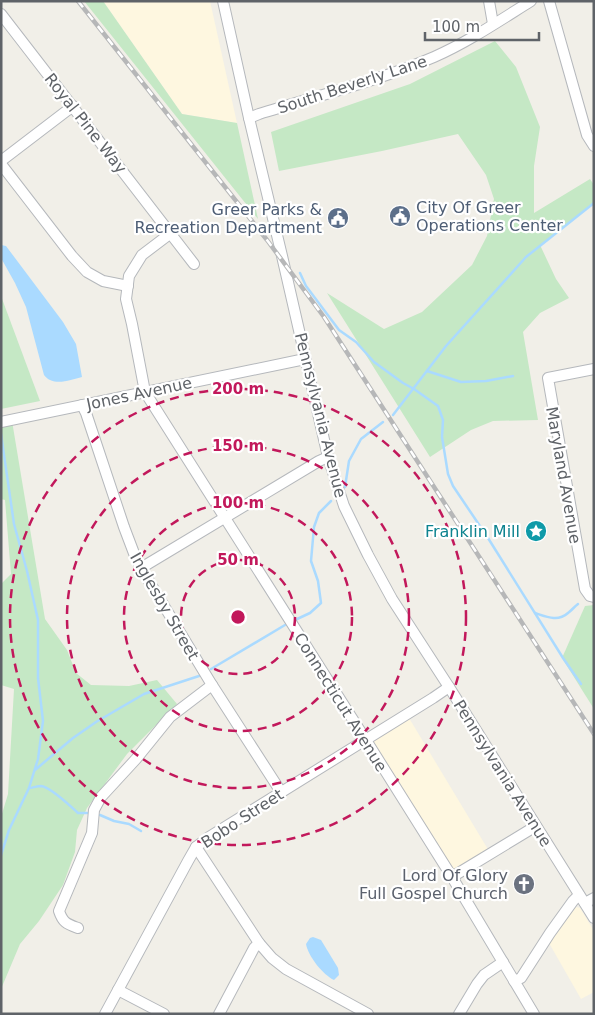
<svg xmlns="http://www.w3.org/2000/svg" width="595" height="1015" font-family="'DejaVu Sans',sans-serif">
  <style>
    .commercial { fill: #fef7e0 }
    .green { fill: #c5e8c5 }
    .water { fill: #aadaff }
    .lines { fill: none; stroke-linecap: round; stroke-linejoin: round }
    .stream { stroke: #aadaff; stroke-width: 2.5 }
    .minor-casing { stroke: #b5b8bc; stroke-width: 12 }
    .minor { stroke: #fff; stroke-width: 10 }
    .rail-casing { stroke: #b6b7b8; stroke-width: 4.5 }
    .rail { stroke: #fff; stroke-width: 2.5; stroke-dasharray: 8; stroke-linecap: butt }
    .ring { fill: none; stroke: #c2185b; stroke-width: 2.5; stroke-dasharray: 9 6 }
    .labels { text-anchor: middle; stroke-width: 4.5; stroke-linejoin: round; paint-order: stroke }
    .street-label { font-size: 16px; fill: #5f6368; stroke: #fff }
    .service-label { font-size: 16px; fill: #4e5e75; stroke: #fff; text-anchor: start }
    .culture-label { font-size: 16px; fill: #0d838f; stroke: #fff; text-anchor: end }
    .worship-label { font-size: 16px; fill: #5b616d; stroke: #fff; text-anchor: end }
    .centre { fill: #c2185b; stroke: #fff; stroke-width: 2.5 }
    .ring-label { font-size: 15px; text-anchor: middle; font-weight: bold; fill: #c2185b; stroke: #fff; stroke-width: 4.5; stroke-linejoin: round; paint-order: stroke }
  </style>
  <rect width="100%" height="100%" fill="#f1efe8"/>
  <g class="commercial">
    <polygon points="103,1 210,1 237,123 182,114"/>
    <polygon points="409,718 489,851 453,873 372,741"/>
    <polygon points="576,907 580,908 594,931 594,992 581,999 549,943"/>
  </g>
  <g class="green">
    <polygon points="84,1 103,1 182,114 237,123 258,219"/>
    <polygon points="495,41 516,67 540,127 534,166 534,213 590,179 594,185 594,203 540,245 556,279 569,298 540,313 523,332 538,420 493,421 471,430 430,457 327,293 384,329 422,312 472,265 487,236 494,199 486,175 458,134 382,151 279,171 271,132 410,84"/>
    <polygon points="1,296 40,401 1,409"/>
    <polygon points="12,421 45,619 67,650 76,673 91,685 129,686 157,680 177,704 127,754 87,808 77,830 75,852 63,885 39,921 20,944 1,989 1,817 8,794 14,689 1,685 1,584 11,574 5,500 1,499 1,426"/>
    <polygon points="594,605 594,709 562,658 585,606"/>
  </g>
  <g class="water">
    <path d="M 1,245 L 6,246 L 63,322 L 76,344 L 82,377 C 70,380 53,387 44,375 L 26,307 L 15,283 L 1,258 Z"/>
    <path d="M 313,937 L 321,940 L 338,968 L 339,975 L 334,980 C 323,975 308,956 306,944 L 310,938 Z"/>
  </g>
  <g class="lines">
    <g class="stream">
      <polyline points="300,273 306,286 339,330 356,342 374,362 403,383 414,389 438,406 443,420 442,437 448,474 453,486 488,538 563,658 581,684"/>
      <polyline points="427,371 461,382 486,381 513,376"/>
      <polyline points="393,415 446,346 526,257 594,203"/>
      <polyline points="1,434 14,524 27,571 38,620 38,678 43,721 38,759 29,788 9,830 1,855"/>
      <polyline points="345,487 349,461 361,439 383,422"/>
      <path d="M 535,613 C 547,617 558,622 568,613 C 572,610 574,607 578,604"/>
      <polyline points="295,620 310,613 321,603 318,581 311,561 314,527 319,513 331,501"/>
      <polyline points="211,669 285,625"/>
      <polyline points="35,770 73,738 96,722 144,694 199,676"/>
      <path d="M 29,788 C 32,788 37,786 41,786 C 51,787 70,806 78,813 L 87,813"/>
      <polyline points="100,815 114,821 129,824 141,831"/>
    </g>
    <g class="minor-casing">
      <g id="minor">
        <polyline points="223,1 249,118 282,256 328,457 344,506 368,555 392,599 449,687 594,918"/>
        <polyline points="489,1 493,24"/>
        <polyline points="549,1 587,135 594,146"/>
        <polyline points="1,14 194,264"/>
        <path d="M 249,118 L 259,114 C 317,96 378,81 434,57 C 468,42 499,21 531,1"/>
        <polyline points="1,161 73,106"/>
        <polyline points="1,164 72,256 87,272 103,281 128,286"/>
        <polyline points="171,233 142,255 129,276 126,299 132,324 145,392 369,745 452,877 534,1014"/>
        <polyline points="594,369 548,378 585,589 590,596 594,597"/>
        <polyline points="82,405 86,413 124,527 135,556 141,568 212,685 281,792"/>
        <polyline points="1,422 305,359"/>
        <polyline points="141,568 319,461 328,457"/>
        <polyline points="196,847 259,943 272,958 286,969 368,1014"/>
        <polyline points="452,877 536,826"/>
        <polyline points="585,903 594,898"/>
        <path d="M 78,928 C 67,924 63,923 59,911 L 92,833 L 94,810 L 101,797 L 136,759 L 170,717 L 212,685"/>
        <polyline points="514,981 521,978 550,933 573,901 579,895"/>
        <polyline points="118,990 164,1014"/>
        <polyline points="105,1014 188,861 196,847 209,837 433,698 449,687"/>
        <polyline points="219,1014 254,948 259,943"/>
        <polyline points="459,1014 477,984 484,975 503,962"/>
      </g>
    </g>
    <use href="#minor" class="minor"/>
    <g class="rail-casing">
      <polyline id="rail" points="78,1 267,240 324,317 594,734"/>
    </g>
    <use href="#rail" class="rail"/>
  </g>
  <g class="ring">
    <circle cx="238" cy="617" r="57"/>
    <circle cx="238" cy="617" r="114"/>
    <circle cx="238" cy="617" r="171"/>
    <circle cx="238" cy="617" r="228"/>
  </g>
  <defs>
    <g id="civic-disc" transform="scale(1.125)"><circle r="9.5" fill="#5c6f8a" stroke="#fff"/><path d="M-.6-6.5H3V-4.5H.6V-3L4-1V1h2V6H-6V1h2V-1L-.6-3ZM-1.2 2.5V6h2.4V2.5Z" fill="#fff"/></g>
    <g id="sight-disc" transform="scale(1.125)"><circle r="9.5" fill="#0f9aa8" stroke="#fff"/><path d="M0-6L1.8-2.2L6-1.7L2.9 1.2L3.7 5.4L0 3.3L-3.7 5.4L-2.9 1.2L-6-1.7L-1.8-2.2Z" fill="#fff"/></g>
    <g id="church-disc" transform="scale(1.125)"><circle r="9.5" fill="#6b7280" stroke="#fff"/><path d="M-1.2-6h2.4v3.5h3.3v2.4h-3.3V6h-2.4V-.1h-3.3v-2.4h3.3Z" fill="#fff"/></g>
  </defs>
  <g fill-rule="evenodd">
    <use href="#civic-disc" x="400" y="216"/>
    <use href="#civic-disc" x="338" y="218"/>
    <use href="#sight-disc" x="536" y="531"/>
    <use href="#church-disc" x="524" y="884"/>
  </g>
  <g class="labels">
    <g class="street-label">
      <text transform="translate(352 84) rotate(-18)" y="6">South Beverly Lane</text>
      <text transform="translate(86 123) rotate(52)" y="6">Royal Pine Way</text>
      <text transform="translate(139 393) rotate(-12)" y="6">Jones Avenue</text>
      <text transform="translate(321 415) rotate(76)" y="6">Pennsylvania Avenue</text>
      <text transform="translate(564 475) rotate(80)" y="6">Maryland Avenue</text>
      <text transform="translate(165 606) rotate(60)" y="6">Inglesby Street</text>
      <text transform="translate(341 702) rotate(58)" y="6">Connecticut Avenue</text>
      <text transform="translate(503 773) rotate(58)" y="6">Pennsylvania Avenue</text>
      <text transform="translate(242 818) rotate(-33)" y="6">Bobo Street</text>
    </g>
    <g class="service-label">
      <text x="416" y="213">City Of Greer<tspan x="416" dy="18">Operations Center</tspan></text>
      <text x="322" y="215" text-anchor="end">Greer Parks &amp;<tspan x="322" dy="18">Recreation Department</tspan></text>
    </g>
    <g class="culture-label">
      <text x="520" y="537">Franklin Mill</text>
    </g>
    <g class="worship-label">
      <text x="508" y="881">Lord Of Glory<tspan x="508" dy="18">Full Gospel Church</tspan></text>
    </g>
  </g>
  <circle cx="238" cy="617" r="8" class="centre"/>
  <g class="ring-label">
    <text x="238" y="394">200 m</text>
    <text x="238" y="451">150 m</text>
    <text x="238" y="508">100 m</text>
    <text x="238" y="565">50 m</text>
  </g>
  <rect width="595" height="1015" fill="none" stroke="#5f6368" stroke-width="5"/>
  <path d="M425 32v8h114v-8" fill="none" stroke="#5f6368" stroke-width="2.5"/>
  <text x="432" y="32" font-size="15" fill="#5f6368" stroke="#ffffff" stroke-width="4" paint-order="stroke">100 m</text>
</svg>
